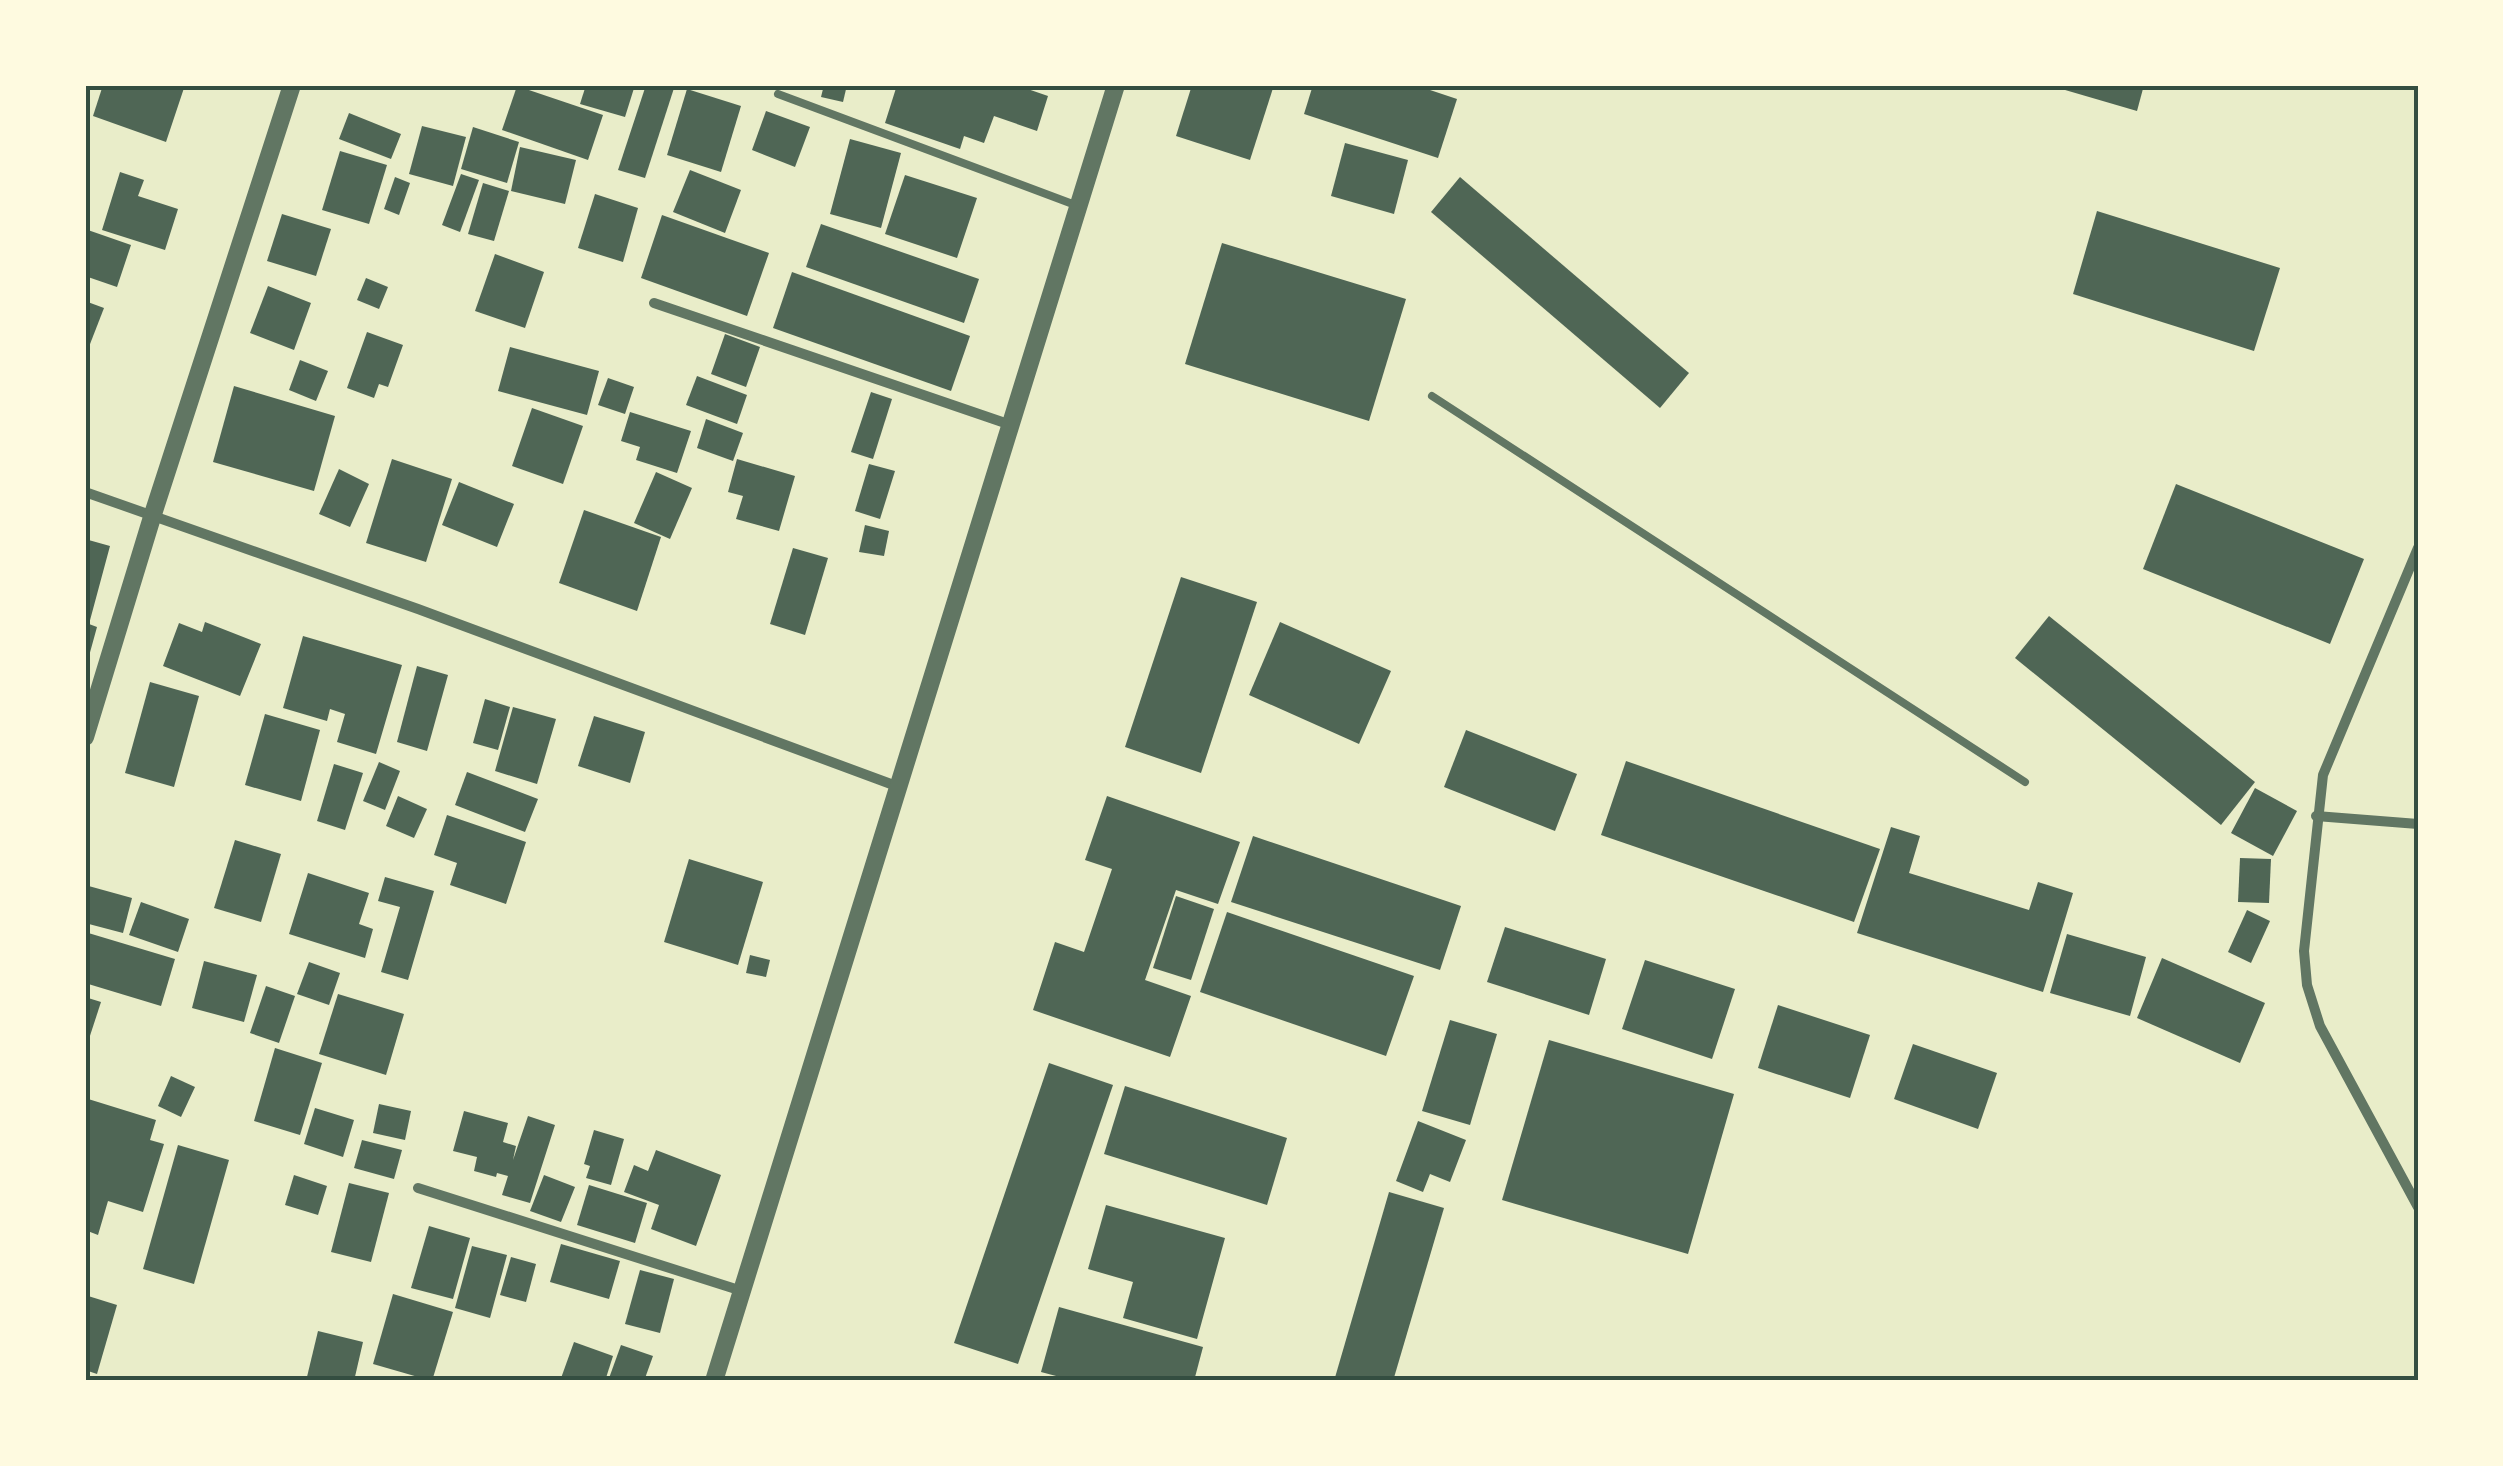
<svg xmlns="http://www.w3.org/2000/svg" width="2503" height="1466" font-family="'Exo 2',sans-serif">
  <style>
    .building { fill: #4f6655 }
    .lines { fill: none; stroke-linecap: round; stroke-linejoin: round }
    .service { stroke: #617663; stroke-width: 8 }
    .minor { stroke: #617663; stroke-width: 10 }
    .tertiary { stroke: #617663; stroke-width: 18 }
    .neatline { fill: none; stroke: #344e41; stroke-width: 4 }
  </style>
  <rect width="100%" height="100%" fill="#e9edc9"/>
  <g class="building">
    <polygon points="103,85 185,85 166,142 93,116"/>
    <polygon points="586,85 635,85 625,117 580,104"/>
    <polygon points="646,85 675,85 645,178 618,170"/>
    <polygon points="824,85 847,85 843,102 821,97"/>
    <polygon points="897,85 1016,85 1048,96 1037,131 994,116 984,143 964,136 960,149 885,123"/>
    <polygon points="1192,85 1274,85 1250,160 1176,136"/>
    <polygon points="1313,85 1415,85 1457,99 1438,158 1304,114"/>
    <polygon points="2048,85 2144,85 2137,111"/>
    <polygon points="517,86 603,115 588,160 502,130"/>
    <polygon points="687,89 741,106 721,172 667,155"/>
    <polygon points="766,111 810,127 795,167 752,150"/>
    <polygon points="349,113 401,134 391,159 339,139"/>
    <polygon points="422,126 466,137 453,186 409,174"/>
    <polygon points="473,127 519,142 507,183 461,169"/>
    <polygon points="850,139 901,153 881,228 830,214"/>
    <polygon points="1345,143 1408,160 1394,214 1331,196"/>
    <polygon points="520,147 576,160 565,204 511,191"/>
    <polygon points="340,151 387,165 369,224 322,210"/>
    <polygon points="690,170 741,190 725,233 673,212"/>
    <polygon points="120,172 144,180 138,196 178,209 165,250 102,230"/>
    <polygon points="461,174 479,180 460,232 442,225"/>
    <polygon points="905,175 977,198 957,258 885,234"/>
    <polygon points="395,177 410,183 399,215 384,209"/>
    <polygon points="1460,177 1689,373 1660,408 1431,212"/>
    <polygon points="483,183 509,191 494,241 468,234"/>
    <polygon points="595,194 638,208 623,262 578,248"/>
    <polygon points="2097,211 2280,268 2254,351 2073,294"/>
    <polygon points="282,214 331,229 316,276 267,261"/>
    <polygon points="662,215 769,253 747,316 641,278"/>
    <polygon points="821,224 979,279 964,323 806,267"/>
    <polygon points="85,229 131,245 117,287 85,276"/>
    <polygon points="1222,243 1406,299 1369,421 1185,364"/>
    <polygon points="495,254 544,272 525,328 475,311"/>
    <polygon points="792,272 970,336 951,391 773,328"/>
    <polygon points="366,278 388,287 379,309 357,300"/>
    <polygon points="268,286 311,303 294,350 250,333"/>
    <polygon points="85,301 104,308 85,357"/>
    <polygon points="367,332 403,345 388,387 379,384 374,398 347,388"/>
    <polygon points="725,334 760,347 746,387 711,374"/>
    <polygon points="510,347 599,371 587,415 498,391"/>
    <polygon points="300,360 328,371 316,401 289,390"/>
    <polygon points="697,376 747,395 737,424 686,405"/>
    <polygon points="608,378 634,387 625,414 598,405"/>
    <polygon points="234,386 335,416 314,491 213,462"/>
    <polygon points="871,392 892,399 873,459 851,452"/>
    <polygon points="532,408 583,426 563,484 512,466"/>
    <polygon points="630,412 691,431 677,473 636,460 640,447 621,441"/>
    <polygon points="706,419 743,433 733,461 697,448"/>
    <polygon points="392,459 452,479 426,562 366,543"/>
    <polygon points="737,459 795,476 779,531 736,519 743,496 728,492"/>
    <polygon points="869,464 895,471 880,519 855,511"/>
    <polygon points="339,469 369,484 350,527 319,514"/>
    <polygon points="656,472 692,488 670,539 634,523"/>
    <polygon points="459,482 514,504 497,547 442,525"/>
    <polygon points="2176,484 2364,559 2330,644 2143,569"/>
    <polygon points="584,510 661,537 637,611 559,583"/>
    <polygon points="865,525 889,531 884,556 859,552"/>
    <polygon points="85,539 110,546 89,624 97,627 86,667"/>
    <polygon points="793,548 828,558 805,635 770,624"/>
    <polygon points="1181,577 1257,602 1201,773 1125,747"/>
    <polygon points="2049,616 2255,782 2221,825 2015,658"/>
    <polygon points="205,622 261,644 240,696 163,666 179,623 202,632"/>
    <polygon points="1280,622 1391,671 1359,744 1249,695"/>
    <polygon points="303,636 402,665 376,754 337,742 345,714 330,709 327,721 283,708"/>
    <polygon points="417,666 448,675 427,751 397,742"/>
    <polygon points="150,682 199,696 174,787 125,773"/>
    <polygon points="485,699 510,707 498,750 473,743"/>
    <polygon points="513,707 556,719 537,784 495,771"/>
    <polygon points="265,714 320,730 301,801 245,785"/>
    <polygon points="594,716 645,732 630,783 578,766"/>
    <polygon points="1466,730 1577,774 1555,831 1444,787"/>
    <polygon points="1626,761 1880,849 1854,922 1601,835"/>
    <polygon points="379,762 400,771 385,810 363,801"/>
    <polygon points="334,764 363,773 345,830 317,821"/>
    <polygon points="467,772 538,799 525,832 455,805"/>
    <polygon points="2255,788 2297,811 2273,856 2231,833"/>
    <polygon points="398,796 427,809 414,838 386,826"/>
    <polygon points="1107,796 1240,842 1218,904 1176,890 1145,980 1191,996 1170,1057 1033,1010 1055,942 1084,952 1112,869 1085,860"/>
    <polygon points="447,815 526,842 506,904 450,885 457,863 434,855"/>
    <polygon points="1891,827 1920,836 1909,873 2029,910 2038,882 2073,893 2043,992 1857,933"/>
    <polygon points="1253,836 1461,906 1440,970 1231,902"/>
    <polygon points="235,840 281,854 261,922 214,908"/>
    <polygon points="2240,858 2271,859 2269,903 2238,902"/>
    <polygon points="689,859 763,882 738,965 664,942"/>
    <polygon points="308,873 369,893 359,924 373,929 365,958 289,934"/>
    <polygon points="385,877 434,891 408,980 381,972 400,907 378,901"/>
    <polygon points="85,885 132,898 123,933 85,923"/>
    <polygon points="1176,896 1214,909 1191,980 1153,968"/>
    <polygon points="141,902 189,919 178,952 129,935"/>
    <polygon points="2247,910 2270,921 2251,963 2228,952"/>
    <polygon points="1227,912 1414,976 1386,1056 1200,992"/>
    <polygon points="1505,927 1606,959 1589,1015 1487,982"/>
    <polygon points="85,932 175,959 161,1006 85,983"/>
    <polygon points="2067,934 2146,957 2130,1016 2050,993"/>
    <polygon points="750,955 770,960 766,977 746,973"/>
    <polygon points="2162,958 2265,1003 2240,1063 2137,1018"/>
    <polygon points="1645,960 1735,989 1712,1059 1622,1029"/>
    <polygon points="204,961 257,975 244,1022 192,1008"/>
    <polygon points="309,962 340,973 329,1005 297,994"/>
    <polygon points="266,986 295,996 279,1043 250,1033"/>
    <polygon points="338,994 404,1014 386,1075 319,1054"/>
    <polygon points="85,997 101,1002 86,1048 85,1048"/>
    <polygon points="1778,1005 1870,1035 1850,1098 1758,1068"/>
    <polygon points="1450,1020 1497,1034 1470,1125 1422,1111"/>
    <polygon points="1549,1040 1734,1094 1688,1254 1502,1200"/>
    <polygon points="1913,1044 1997,1073 1978,1129 1894,1099"/>
    <polygon points="275,1048 322,1063 300,1135 254,1121"/>
    <polygon points="1049,1063 1113,1085 1018,1364 954,1343"/>
    <polygon points="171,1076 195,1087 181,1117 158,1106"/>
    <polygon points="1125,1086 1287,1138 1267,1205 1104,1154"/>
    <polygon points="85,1098 156,1120 150,1140 164,1144 143,1212 108,1201 98,1235 85,1230 85,1176 88,1165 85,1164"/>
    <polygon points="379,1104 411,1111 405,1140 373,1133"/>
    <polygon points="315,1108 354,1120 343,1157 304,1144"/>
    <polygon points="464,1111 508,1123 503,1142 516,1146 513,1160 528,1116 555,1125 530,1203 502,1195 508,1176 497,1173 496,1177 474,1171 477,1157 453,1151"/>
    <polygon points="1418,1121 1466,1140 1450,1182 1430,1174 1423,1192 1396,1181"/>
    <polygon points="594,1130 624,1139 611,1185 586,1178 590,1166 584,1164"/>
    <polygon points="362,1140 402,1150 394,1179 354,1168"/>
    <polygon points="178,1145 229,1160 194,1284 143,1269"/>
    <polygon points="656,1150 721,1175 696,1246 651,1229 659,1205 624,1192 634,1165 648,1171"/>
    <polygon points="294,1175 327,1186 318,1215 285,1205"/>
    <polygon points="544,1175 575,1187 561,1222 530,1211"/>
    <polygon points="349,1183 389,1193 371,1262 331,1252"/>
    <polygon points="589,1185 647,1203 635,1243 577,1225"/>
    <polygon points="1389,1192 1444,1208 1393,1381 1334,1381"/>
    <polygon points="1106,1205 1225,1238 1197,1339 1123,1318 1133,1282 1088,1269"/>
    <polygon points="429,1226 470,1238 453,1299 411,1288"/>
    <polygon points="561,1244 620,1261 609,1299 550,1282"/>
    <polygon points="472,1246 507,1255 490,1318 455,1308"/>
    <polygon points="511,1257 536,1264 526,1302 500,1295"/>
    <polygon points="640,1270 674,1279 660,1333 625,1324"/>
    <polygon points="393,1294 453,1312 432,1381 373,1364"/>
    <polygon points="85,1295 117,1305 97,1374 85,1370"/>
    <polygon points="1059,1307 1203,1347 1194,1381 1075,1381 1041,1372"/>
    <polygon points="318,1331 363,1342 354,1381 306,1381"/>
    <polygon points="574,1342 613,1356 605,1381 560,1381"/>
    <polygon points="621,1345 653,1356 644,1381 608,1381"/>
  </g>
  <g class="lines">
    <g class="service">
      <polyline points="778,94 1078,206"/>
      <polyline points="1432,396 2025,782"/>
    </g>
    <g class="minor">
      <polyline points="654,303 1011,425"/>
      <polyline points="85,492 418,609 899,787"/>
      <polyline points="2418,548 2323,775 2304,951 2307,985 2320,1026 2418,1207"/>
      <polyline points="2316,816 2418,824"/>
      <polyline points="418,1188 742,1291"/>
    </g>
    <g class="tertiary">
      <polyline points="85,737 153,514 292,85"/>
      <polyline points="714,1381 1116,85"/>
    </g>
  </g>
  <rect width="2503" height="1466" fill="none" stroke="#fefae0" stroke-width="175"/>
  <rect x="88" y="88" width="2328" height="1290" class="neatline"/>
</svg>
